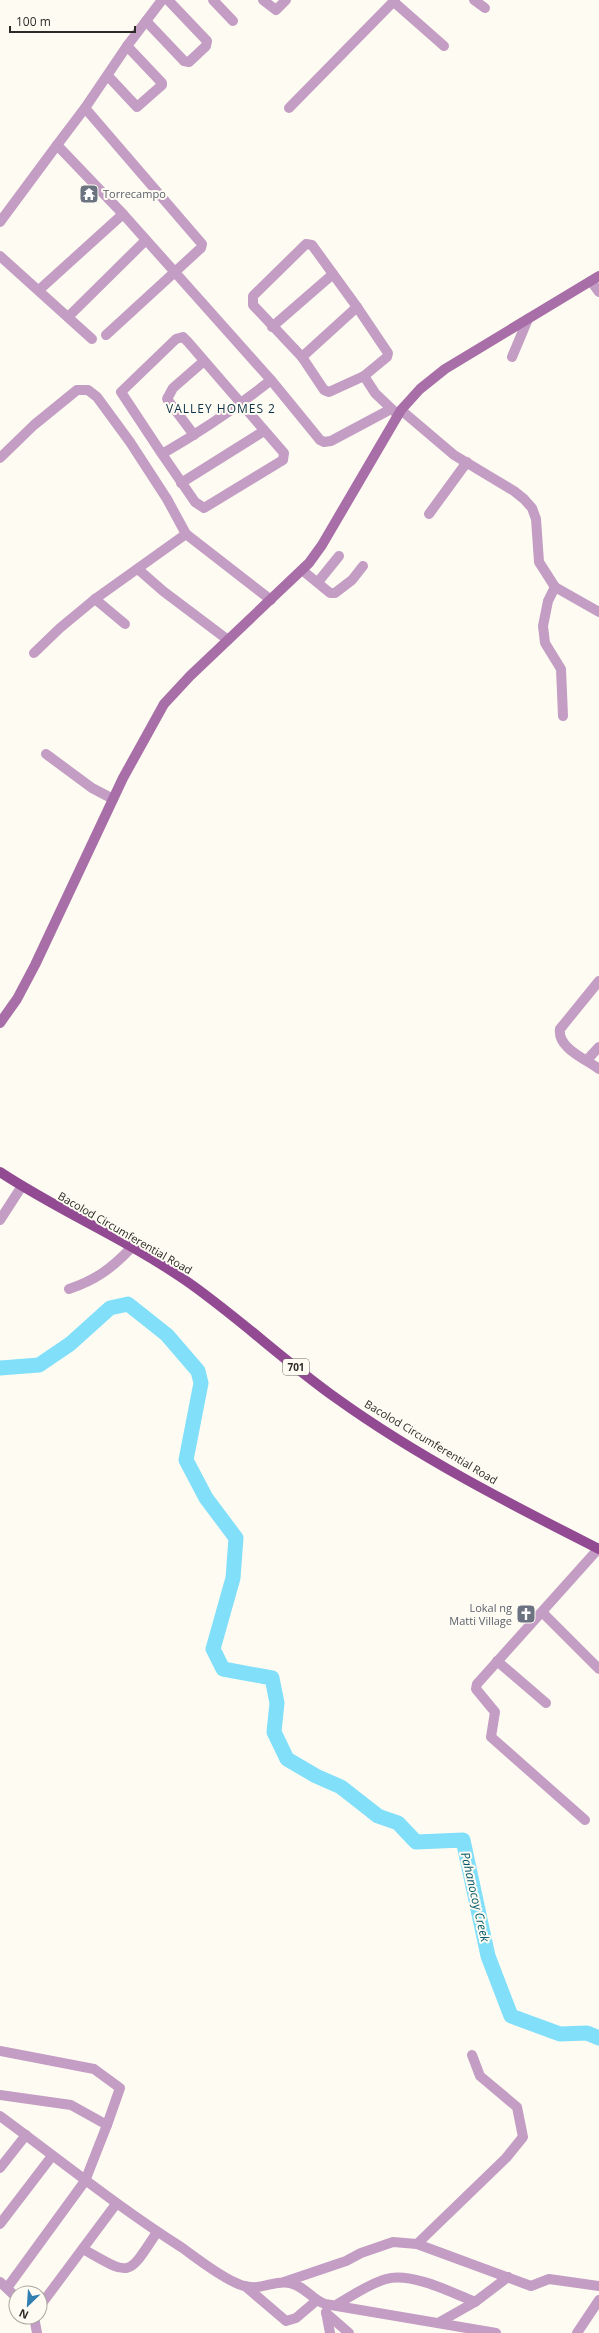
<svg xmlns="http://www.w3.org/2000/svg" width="599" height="2333" font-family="'Open Sans',sans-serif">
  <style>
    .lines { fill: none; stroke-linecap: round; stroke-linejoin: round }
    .river { stroke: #81dffa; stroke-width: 15 }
    .street { stroke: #c49dc4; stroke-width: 10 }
    .secondary { stroke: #a86ea8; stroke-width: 10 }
    .primary { stroke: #924b93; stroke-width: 10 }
    .labels { text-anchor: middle; stroke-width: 4; stroke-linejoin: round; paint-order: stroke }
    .shield { fill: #fefcf2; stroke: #6b6a65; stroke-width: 1 }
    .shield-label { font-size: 10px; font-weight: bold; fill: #2c2b28 }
    .worship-label { font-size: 11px; fill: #5b616d; stroke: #fefcf2; text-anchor: start }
    .street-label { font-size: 11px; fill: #2c2b28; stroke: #fefcf2 }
    .neighbourhood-label { font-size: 12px; letter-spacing: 1px; fill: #0c324a; stroke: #fefcf2 }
    .water-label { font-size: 12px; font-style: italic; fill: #04596c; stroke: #fefcf2 }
  </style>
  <rect width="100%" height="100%" fill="#fefcf2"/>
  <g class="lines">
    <polyline class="river" points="0,1368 39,1365 70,1344 110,1308 128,1304 167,1335 198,1371 201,1383 186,1460 206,1498 236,1538 233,1578 213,1649 223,1669 272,1678 277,1703 274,1732 287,1759 316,1776 341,1787 378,1816 398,1823 416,1842 463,1840 488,1956 511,2016 560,2034 587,2033 599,2038"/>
    <g class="street">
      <polyline points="213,0 233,21"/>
      <polyline points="263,0 276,10 286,0"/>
      <polyline points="474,0 485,8"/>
      <polyline points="394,2 444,46"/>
      <polyline points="146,21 184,61 189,62 206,46 207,41 168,0"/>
      <polyline points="108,76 137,107 162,85 162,83 127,46 162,0"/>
      <polyline points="85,108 202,244 201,248 106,335"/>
      <polyline points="289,108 395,0"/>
      <polyline points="57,145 85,108 127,46"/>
      <polyline points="0,222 57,145 123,214 271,380 320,440 324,442 331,441 391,409"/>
      <polyline points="0,256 92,339"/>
      <polyline points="591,281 599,292"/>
      <polyline points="39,290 123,214"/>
      <polygon points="357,307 388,353 387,357 364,376 329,392 324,390 302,357"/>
      <polyline points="68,317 146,240"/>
      <polyline points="272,327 333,274"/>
      <polyline points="302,357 253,305 253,296 306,244 312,245 357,307"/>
      <polyline points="512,357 528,319"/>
      <polyline points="364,376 375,393 395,412"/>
      <polyline points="401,410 454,455 514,491 524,499 532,508 536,519 539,562 555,587 599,612"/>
      <polyline points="194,435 167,399 173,388 204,361"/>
      <path d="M 162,454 L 195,502 L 204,508 L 283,460 L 284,453 L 188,342 L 183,337 L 176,339 L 121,392 L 162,454 C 200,432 236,408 271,380"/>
      <polyline points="0,458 34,425 77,390 88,390 97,397 130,442 167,499 186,534 271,600"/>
      <polyline points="181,483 264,431"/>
      <polyline points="429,514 467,462"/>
      <polyline points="139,570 163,591 228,640"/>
      <polyline points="302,570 330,593 335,593 352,580 363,566"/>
      <polyline points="318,582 339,556"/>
      <polyline points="555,587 548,601 543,626 545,643 561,669 563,716"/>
      <polyline points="95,599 125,624"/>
      <polyline points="34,653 60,628 95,599 186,534"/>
      <polyline points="46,754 92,788 113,799"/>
      <path d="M 599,981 L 560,1029 C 557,1048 586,1059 599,1069"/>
      <polyline points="587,1060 599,1047"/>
      <polyline points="0,1220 22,1186"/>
      <path d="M 69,1289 C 96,1280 112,1268 131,1248"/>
      <polyline points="543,1613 599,1669"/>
      <polyline points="497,1661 546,1703"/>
      <polyline points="585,1820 491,1737 495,1712 476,1689 477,1684 599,1548"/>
      <polyline points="0,2051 94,2069 120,2088 107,2125"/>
      <polyline points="0,2095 71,2105 107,2125 85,2181 7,2288"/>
      <path d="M 0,2116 C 60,2160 118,2207 181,2247 C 198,2259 215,2273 234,2282 C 259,2295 271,2279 290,2283 C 305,2286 312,2300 325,2304 L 496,2333"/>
      <polyline points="0,2168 26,2135"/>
      <polyline points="0,2224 52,2156"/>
      <polyline points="417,2244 506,2158 523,2137 517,2107 480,2076 472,2055"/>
      <path d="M 83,2249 C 131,2276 127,2278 157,2232"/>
      <polyline points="0,2282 16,2297"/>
      <polyline points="284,2282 346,2261 361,2253 393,2242 417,2244 531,2286 549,2279 599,2286"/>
      <polyline points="245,2286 286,2321 296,2318 316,2301"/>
      <path d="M 336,2305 C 352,2296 368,2284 386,2279 C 411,2272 451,2292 475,2302"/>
      <polyline points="40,2306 116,2204"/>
      <polyline points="326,2312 330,2333"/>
      <polyline points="326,2313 349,2333"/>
      <polyline points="34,2317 37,2333"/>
      <polyline points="438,2323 475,2302 508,2277"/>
      <polyline points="577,2333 599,2300"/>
    </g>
    <polyline class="secondary" points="0,1023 17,999 35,965 123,778 164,704 190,676 309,563 322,545 401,410 420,389 445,369 599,276"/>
    <path class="primary" d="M 0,1172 C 59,1211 126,1239 185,1280 C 237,1316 284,1361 336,1398 C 418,1457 510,1504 599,1549"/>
  </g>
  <defs>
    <g id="temple-square" transform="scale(1)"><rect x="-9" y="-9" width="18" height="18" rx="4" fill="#6b7280" stroke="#fefcf2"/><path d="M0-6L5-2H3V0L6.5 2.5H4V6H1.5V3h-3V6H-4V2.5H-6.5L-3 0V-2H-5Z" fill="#fff"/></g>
    <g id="church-square" transform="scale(1)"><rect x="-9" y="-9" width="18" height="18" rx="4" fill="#6b7280" stroke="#fefcf2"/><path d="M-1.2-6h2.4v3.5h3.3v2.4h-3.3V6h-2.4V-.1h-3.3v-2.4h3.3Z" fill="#fff"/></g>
  </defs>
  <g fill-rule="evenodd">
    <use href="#temple-square" x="89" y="194"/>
    <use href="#church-square" x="526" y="1614"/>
  </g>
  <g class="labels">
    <rect class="shield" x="283" y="1359" width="26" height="16" rx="3"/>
    <g class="shield-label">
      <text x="296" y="1371">701</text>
    </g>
    <g class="worship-label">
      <text x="103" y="198">Torrecampo</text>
      <text x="512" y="1612" text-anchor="end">Lokal ng<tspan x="512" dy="13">Matti Village</tspan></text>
    </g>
    <g class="street-label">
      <text transform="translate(125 1233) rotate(30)" y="4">Bacolod Circumferential Road</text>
      <text transform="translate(431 1442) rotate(31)" y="4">Bacolod Circumferential Road</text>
    </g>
    <g class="neighbourhood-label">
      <text x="221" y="413">VALLEY HOMES 2</text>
    </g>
    <g class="water-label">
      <text transform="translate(475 1897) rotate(77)" y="4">Pahanocoy Creek</text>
    </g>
  </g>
  <g transform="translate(28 2305) rotate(205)"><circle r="19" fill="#fefcf2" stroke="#aaa8a1"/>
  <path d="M0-3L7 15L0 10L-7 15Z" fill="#3280b2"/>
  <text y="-6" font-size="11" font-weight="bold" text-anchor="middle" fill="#2c2b28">N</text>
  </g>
  <path d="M10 26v6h125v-6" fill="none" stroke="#2c2b28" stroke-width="2"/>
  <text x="16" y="26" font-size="12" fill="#2c2b28" stroke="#fefcf2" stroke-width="3" paint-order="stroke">100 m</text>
</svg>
